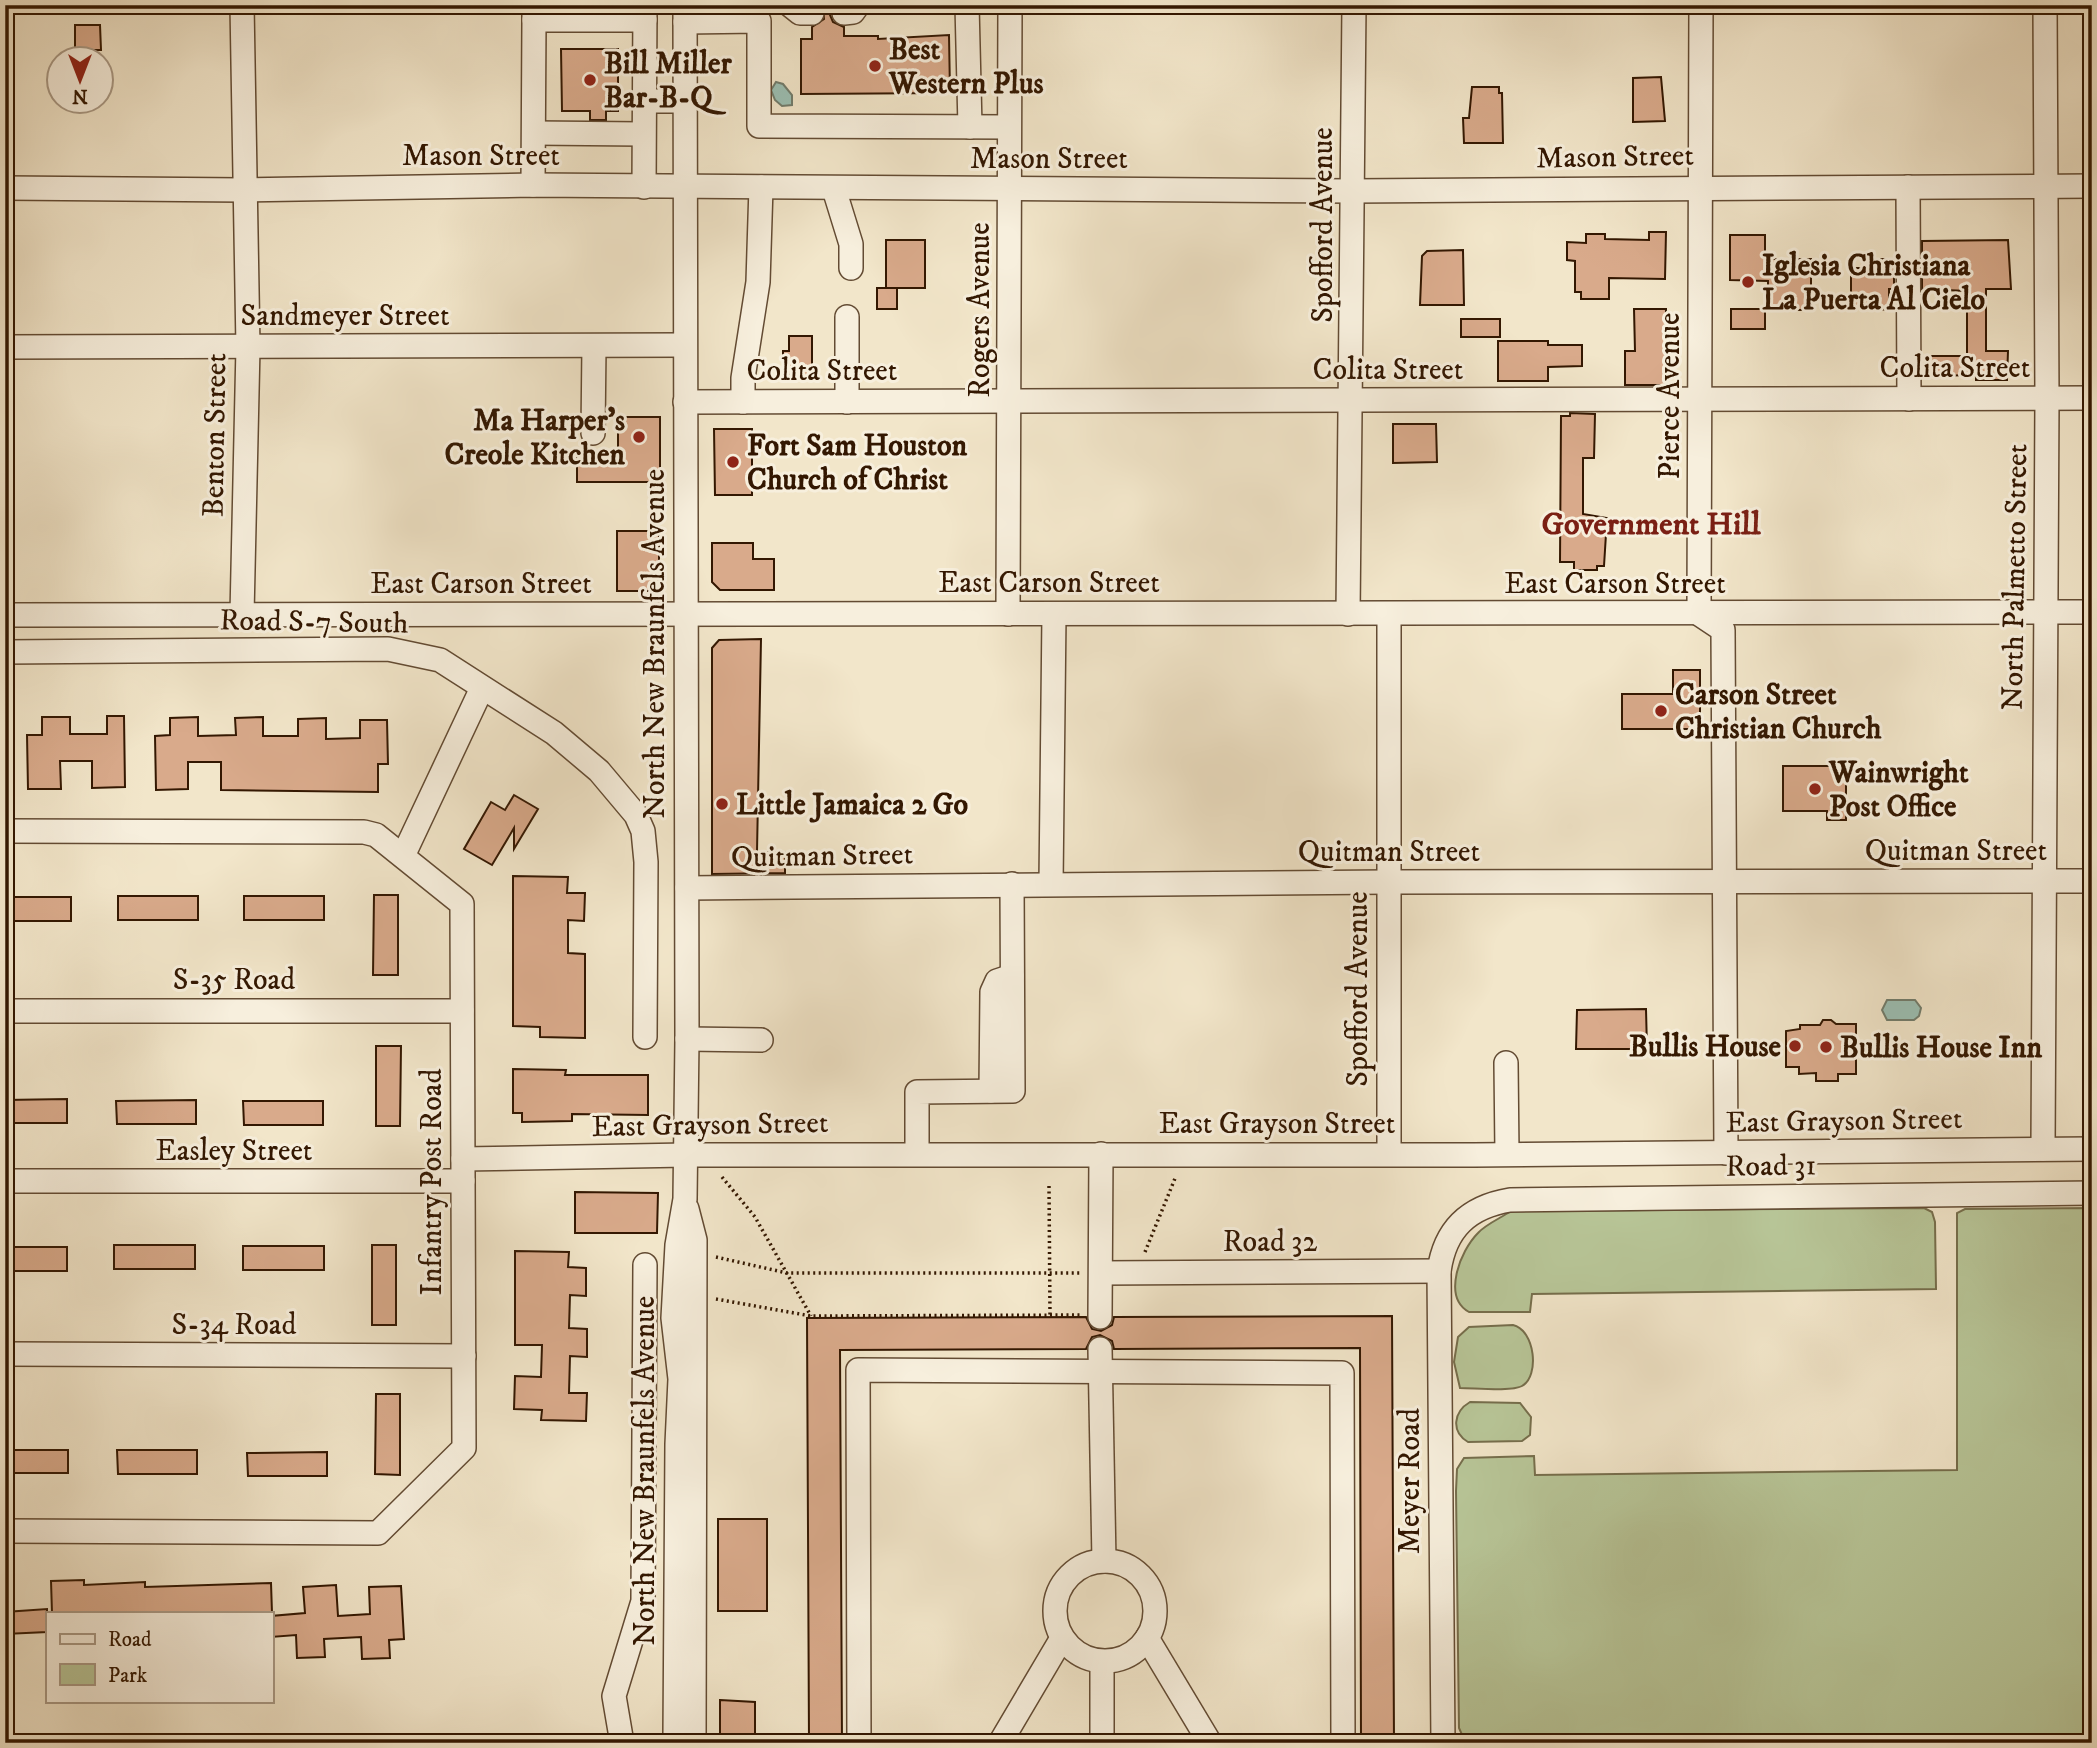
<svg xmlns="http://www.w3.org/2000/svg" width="2097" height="1748" font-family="'IM FELL DW Pica',serif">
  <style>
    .green { fill: #b8c698; stroke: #766e4c; stroke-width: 2 }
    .water { fill: #9bc0b4; stroke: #717c6c; stroke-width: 2 }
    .building { fill: #d9aa8b; stroke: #331701; stroke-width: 2 }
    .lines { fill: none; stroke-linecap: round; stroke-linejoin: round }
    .minor-casing { stroke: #634b33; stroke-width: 26 }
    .path { stroke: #331701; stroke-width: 3.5; stroke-dasharray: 2 3.5; stroke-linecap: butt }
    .minor { stroke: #f7efdd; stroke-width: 23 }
    .poi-dot { fill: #8f2418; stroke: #f7efdd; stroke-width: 2.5 }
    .labels { text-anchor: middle; stroke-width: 6; stroke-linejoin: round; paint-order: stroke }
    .poi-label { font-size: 30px; font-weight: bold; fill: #331701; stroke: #f7efdd; text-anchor: start }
    .street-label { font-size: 30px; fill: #331701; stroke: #f7efdd }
    .neighbourhood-label { font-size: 32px; font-weight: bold; fill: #7a1f14; stroke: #f7efdd }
  </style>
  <rect width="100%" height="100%" fill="#f2e6ca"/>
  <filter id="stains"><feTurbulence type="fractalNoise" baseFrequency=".00286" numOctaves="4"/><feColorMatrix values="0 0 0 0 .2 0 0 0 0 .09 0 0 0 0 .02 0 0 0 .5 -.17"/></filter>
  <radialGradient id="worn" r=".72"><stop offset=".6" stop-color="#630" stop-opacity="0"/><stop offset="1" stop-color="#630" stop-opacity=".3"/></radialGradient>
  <g class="green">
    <path d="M 1924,1208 L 1932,1212 L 1935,1222 L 1936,1289 L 1532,1294 L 1530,1312 L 1469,1312 C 1442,1297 1460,1251 1478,1233 C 1486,1224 1501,1218 1511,1211 Z"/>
    <polygon points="2092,1208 2092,1736 1463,1737 1459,1728 1456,1491 1457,1469 1464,1458 1534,1456 1535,1475 1957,1470 1957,1213 1965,1209"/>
    <path d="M 1513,1325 C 1535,1330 1540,1376 1522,1386 C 1511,1392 1475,1388 1460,1388 L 1454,1362 L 1458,1337 L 1469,1327 Z"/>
    <path d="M 1470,1402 L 1520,1403 L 1531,1417 L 1530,1435 L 1522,1441 L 1468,1442 C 1451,1432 1453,1412 1470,1402 Z"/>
  </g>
  <g class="water">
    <polygon points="776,82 783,84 792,95 792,105 782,106 775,100 771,90"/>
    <polygon points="1887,1000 1915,1000 1921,1008 1919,1016 1914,1020 1887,1020 1882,1010"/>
  </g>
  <g class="building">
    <polygon points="823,5 833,5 830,15 833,22 844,27 844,36 878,36 878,39 949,35 950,93 801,94 801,39 812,39 812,27 824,19"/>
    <polygon points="75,25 100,25 101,50 75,50"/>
    <polygon points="561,49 618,49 618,111 606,111 606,120 590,120 590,111 562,111"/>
    <polygon points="1661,77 1665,121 1633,122 1633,78"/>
    <polygon points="1472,87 1499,87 1499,93 1502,93 1503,143 1464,143 1463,118 1469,118"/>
    <polygon points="1649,232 1666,232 1665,279 1609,278 1609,299 1581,299 1581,292 1575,292 1575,261 1567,260 1567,242 1586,243 1586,234 1605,234 1605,239 1649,240"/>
    <polygon points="1730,235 1765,235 1765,259 1811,259 1811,310 1768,310 1768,281 1730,280"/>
    <rect x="886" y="240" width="39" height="48"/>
    <polygon points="2008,240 2011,289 1986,289 1986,351 2008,351 2007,380 1976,380 1976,375 1929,376 1929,356 1967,356 1967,291 1922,289 1922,241"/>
    <polygon points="1463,250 1464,305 1420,305 1422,256 1427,251"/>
    <polygon points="1871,259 1894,259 1894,289 1889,289 1889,310 1851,307 1851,268 1871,268"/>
    <rect x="877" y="288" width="20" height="21"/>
    <polygon points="1634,309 1666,309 1665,385 1625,385 1625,351 1635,351"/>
    <rect x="1731" y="309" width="34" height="20"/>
    <rect x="1461" y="319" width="39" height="18"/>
    <polygon points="789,336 812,336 812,375 783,376 783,351 789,351"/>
    <polygon points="1498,341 1548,341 1548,345 1582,345 1582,366 1548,367 1548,381 1498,381"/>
    <polygon points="1570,413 1595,414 1594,458 1583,458 1583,514 1607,518 1604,566 1597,566 1597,570 1574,570 1574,562 1560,562 1561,416 1570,416"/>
    <polygon points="618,417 660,417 660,482 577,482 577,456 618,456"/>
    <polygon points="1393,424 1436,424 1437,462 1393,463"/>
    <polygon points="714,429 752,429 752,495 715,495"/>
    <rect x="617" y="531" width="42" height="60"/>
    <polygon points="712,543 753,543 753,559 774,559 774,590 720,590 712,582"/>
    <polygon points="761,639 757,852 785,852 785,873 712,874 712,648 719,640"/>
    <polygon points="1673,670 1700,670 1700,729 1622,729 1622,694 1673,694"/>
    <polygon points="107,716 124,716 125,787 92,788 92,761 60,761 61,789 28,789 27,735 42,735 42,717 70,717 70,734 107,734"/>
    <polygon points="198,717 198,736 236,735 235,718 263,717 263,736 298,736 298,719 326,718 326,739 360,738 360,720 387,720 388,764 378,764 378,792 221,790 221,762 188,762 188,789 156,790 155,736 170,735 170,718"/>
    <polygon points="1783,766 1846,766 1846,820 1827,820 1827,811 1783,811"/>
    <polygon points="514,795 538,809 514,849 514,828 492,865 464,849 491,802 505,810"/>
    <polygon points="513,876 568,877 567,893 585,893 584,921 568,920 568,953 585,954 585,1038 540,1037 540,1027 513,1026"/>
    <polygon points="374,895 398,895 398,975 373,975"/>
    <rect x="118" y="896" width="80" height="24"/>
    <rect x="244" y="896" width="80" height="24"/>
    <rect x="5" y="897" width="66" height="24"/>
    <polygon points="1646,1009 1647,1049 1576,1049 1577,1010"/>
    <polygon points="1823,1020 1831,1020 1836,1024 1856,1024 1856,1074 1838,1074 1838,1081 1816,1081 1816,1073 1799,1074 1799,1067 1786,1067 1786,1031 1800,1029 1800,1025 1820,1025"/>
    <polygon points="376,1046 401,1046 400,1126 376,1126"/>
    <polygon points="513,1069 566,1070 565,1075 648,1075 648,1115 572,1114 572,1121 522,1122 522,1113 513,1113"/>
    <polygon points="67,1099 67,1123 5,1123 5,1100"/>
    <polygon points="196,1100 196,1124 117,1124 116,1101"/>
    <polygon points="243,1101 323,1101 323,1125 244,1125"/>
    <polygon points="575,1192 658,1193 657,1233 575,1233"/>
    <rect x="114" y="1245" width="81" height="24"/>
    <rect x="372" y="1245" width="24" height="80"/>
    <rect x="243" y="1246" width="81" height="24"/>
    <rect x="5" y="1247" width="62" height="24"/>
    <polygon points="515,1251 569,1252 568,1267 586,1268 586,1296 570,1295 569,1328 587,1329 587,1357 570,1356 569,1393 587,1393 586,1421 541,1420 542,1410 514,1409 515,1376 541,1377 542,1345 515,1345"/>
    <polygon points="1392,1316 1394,1743 1361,1743 1360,1348 1114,1349 1112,1341 1100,1335 1092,1337 1086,1349 840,1350 842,1743 809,1743 807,1318 1086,1317 1092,1329 1101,1331 1112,1325 1114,1317"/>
    <polygon points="376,1394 400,1394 400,1475 375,1474"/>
    <rect x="5" y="1450" width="63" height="23"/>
    <polygon points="117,1450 197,1450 197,1474 118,1474"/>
    <polygon points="327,1452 327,1476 248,1476 247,1453"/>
    <rect x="718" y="1519" width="49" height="92"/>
    <polygon points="84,1580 84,1585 145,1582 145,1587 271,1583 272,1613 52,1613 51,1581"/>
    <polygon points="336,1585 338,1616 370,1614 369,1587 401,1586 404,1639 389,1640 390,1658 362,1659 361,1637 324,1639 325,1657 297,1658 296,1635 271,1637 271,1616 305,1613 303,1587"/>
    <polygon points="47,1609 47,1632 5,1634 5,1612"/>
    <polygon points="720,1700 755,1702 755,1743 720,1743"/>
  </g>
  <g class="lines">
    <g class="minor-casing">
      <g id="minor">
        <polyline points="534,5 534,20 645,20"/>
        <polyline points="790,5 800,13 812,13"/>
        <polyline points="967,5 970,127"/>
        <polyline points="1701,5 1699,614 1723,630 1726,1153"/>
        <polyline points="844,13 853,12 858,5"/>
        <polyline points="685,22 759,21 759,126 1009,127"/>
        <polyline points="643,101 686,101"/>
        <polyline points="534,133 642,134"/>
        <polyline points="533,185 534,20"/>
        <polyline points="644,187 645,5"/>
        <polyline points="1908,187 1909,399"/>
        <polyline points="5,188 243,190 533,185 1353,191 2092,186"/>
        <polyline points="834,189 851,244 851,268"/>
        <polyline points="847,317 847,402"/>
        <polyline points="5,347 685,345"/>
        <polyline points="685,402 2092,398"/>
        <polyline points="743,402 743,378 758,282 761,187"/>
        <polyline points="593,433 594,346"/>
        <polyline points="242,614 248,347 242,5"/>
        <polyline points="1008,614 1010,5"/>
        <polyline points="1348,614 1354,5"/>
        <polyline points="5,615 2092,612"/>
        <polyline points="5,652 388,649 440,660 554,733 599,771 636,815 643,831 646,862 645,1037"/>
        <polyline points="5,831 364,832 376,835 462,904 464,1448 378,1533 5,1531"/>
        <polyline points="403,856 482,688"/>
        <polyline points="1051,884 1054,614"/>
        <polyline points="687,888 1388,882 2092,881"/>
        <polyline points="5,1011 462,1011"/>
        <polyline points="687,1039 761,1040"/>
        <polyline points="1506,1063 1507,1154"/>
        <polyline points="991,1091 992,992 997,981 1012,976"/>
        <polyline points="2043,1149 2047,398 2045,5"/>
        <polyline points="917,1154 917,1092 1013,1091 1012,884"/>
        <polyline points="1389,1154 1389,614"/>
        <polyline points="463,1159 686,1155 1474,1155 2092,1149"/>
        <polyline points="5,1181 463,1181"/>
        <polyline points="687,1209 695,1240 694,1743"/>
        <polyline points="1101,1273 1439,1271"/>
        <polyline points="1100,1317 1101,1154"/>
        <polyline points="1100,1349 1104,1561"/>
        <polyline points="5,1354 464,1356"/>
        <circle cx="1105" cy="1611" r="50"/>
        <polyline points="1147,1638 1210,1743"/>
        <polyline points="622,1743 614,1696 643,1601 645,1265"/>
        <polyline points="678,1743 675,1737 677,1444 680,1379 673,1318 677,1245 685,1199 687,1039 685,5"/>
        <polyline points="859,1743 858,1370 1342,1373 1343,1743"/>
        <polyline points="1000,1743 1062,1638"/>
        <polyline points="1102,1743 1102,1662"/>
        <path d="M 1443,1743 L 1439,1271 C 1445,1229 1468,1207 1510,1200 L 2092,1193"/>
      </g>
    </g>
    <g class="path">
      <polyline points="722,1177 755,1217 811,1316"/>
      <polyline points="1049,1186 1050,1316"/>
      <polyline points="1145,1252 1176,1176"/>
      <polyline points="716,1257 787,1273 1081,1273"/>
      <polyline points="716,1299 811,1316 1081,1315"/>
    </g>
    <use href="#minor" class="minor"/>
  </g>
  <g class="poi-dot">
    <circle cx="875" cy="66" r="7"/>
    <circle cx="590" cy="80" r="7"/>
    <circle cx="1748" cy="282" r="7"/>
    <circle cx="639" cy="437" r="7"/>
    <circle cx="733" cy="462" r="7"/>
    <circle cx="1661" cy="711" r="7"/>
    <circle cx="1815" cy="789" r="7"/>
    <circle cx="722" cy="804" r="7"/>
    <circle cx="1795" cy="1046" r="7"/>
    <circle cx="1826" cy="1047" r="7"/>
  </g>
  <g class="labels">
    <g class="poi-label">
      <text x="889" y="59">Best<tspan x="889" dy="34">Western Plus</tspan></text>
      <text x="604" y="73">Bill Miller<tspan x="604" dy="34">Bar-B-Q</tspan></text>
      <text x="1762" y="275">Iglesia Christiana<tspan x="1762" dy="34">La Puerta Al Cielo</tspan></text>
      <text x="625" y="430" text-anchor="end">Ma Harper's<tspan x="625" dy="34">Creole Kitchen</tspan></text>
      <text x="747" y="455">Fort Sam Houston<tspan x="747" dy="34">Church of Christ</tspan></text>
      <text x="1675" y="704">Carson Street<tspan x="1675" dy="34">Christian Church</tspan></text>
      <text x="1829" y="782">Wainwright<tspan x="1829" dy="34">Post Office</tspan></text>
      <text x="736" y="814">Little Jamaica 2 Go</text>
      <text x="1781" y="1056" text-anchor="end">Bullis House</text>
      <text x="1840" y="1057">Bullis House Inn</text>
    </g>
    <g class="street-label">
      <text x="481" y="165">Mason Street</text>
      <text transform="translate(1615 156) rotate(-1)" y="10">Mason Street</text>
      <text x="1049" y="168">Mason Street</text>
      <text transform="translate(1322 225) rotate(-90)" y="10">Spofford Avenue</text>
      <text transform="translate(979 310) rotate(-90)" y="10">Rogers Avenue</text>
      <text x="345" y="325">Sandmeyer Street</text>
      <text x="1955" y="377">Colita Street</text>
      <text x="1388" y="379">Colita Street</text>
      <text x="822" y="380">Colita Street</text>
      <text transform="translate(1669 396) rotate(-90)" y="10">Pierce Avenue</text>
      <text transform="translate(214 435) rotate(-89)" y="10">Benton Street</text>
      <text transform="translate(2014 577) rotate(-89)" y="10">North Palmetto Street</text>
      <text x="1049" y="592">East Carson Street</text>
      <text x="481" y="593">East Carson Street</text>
      <text x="1615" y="593">East Carson Street</text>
      <text transform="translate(314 621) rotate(1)" y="10">Road S-7 South</text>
      <text transform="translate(654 644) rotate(-90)" y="10">North New Braunfels Avenue</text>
      <text x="1956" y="860">Quitman Street</text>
      <text x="1389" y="861">Quitman Street</text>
      <text transform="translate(822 855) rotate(-1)" y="10">Quitman Street</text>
      <text x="234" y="989">S-35 Road</text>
      <text transform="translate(1357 989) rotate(-90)" y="10">Spofford Avenue</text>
      <text transform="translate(1844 1120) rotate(-1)" y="10">East Grayson Street</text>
      <text x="1277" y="1133">East Grayson Street</text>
      <text transform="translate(710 1124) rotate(-1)" y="10">East Grayson Street</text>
      <text x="234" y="1160">Easley Street</text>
      <text transform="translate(1771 1165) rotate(-1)" y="10">Road 31</text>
      <text transform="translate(431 1182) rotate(-90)" y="10">Infantry Post Road</text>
      <text x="1270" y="1251">Road 32</text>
      <text x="234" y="1334">S-34 Road</text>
      <text transform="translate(644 1471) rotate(-90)" y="10">North New Braunfels Avenue</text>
      <text transform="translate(1409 1481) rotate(-90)" y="10">Meyer Road</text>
    </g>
    <g class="neighbourhood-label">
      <text x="1651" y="534">Government Hill</text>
    </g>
  </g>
  <rect width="2097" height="1748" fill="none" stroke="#f2e6ca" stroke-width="28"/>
  <rect x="7" y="7" width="2083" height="1734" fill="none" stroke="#331701" stroke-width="3.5"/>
  <rect x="14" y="14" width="2069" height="1720" fill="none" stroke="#331701" stroke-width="2"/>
  <rect x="46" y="1612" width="228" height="91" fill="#f7efdd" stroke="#a99985" stroke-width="2"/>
  <rect x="60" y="1634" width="35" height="10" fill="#f7efdd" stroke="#a99985" stroke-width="2"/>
  <text x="108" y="1646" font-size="21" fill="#331701">Road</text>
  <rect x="60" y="1664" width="35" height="21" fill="#b8c698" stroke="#a99985" stroke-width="2"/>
  <text x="108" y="1682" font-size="21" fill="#331701">Park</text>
  <g transform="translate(80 80) rotate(180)"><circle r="33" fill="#f7efdd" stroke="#a99985" stroke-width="2"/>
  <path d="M0-5L12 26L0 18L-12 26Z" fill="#8f2418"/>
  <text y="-10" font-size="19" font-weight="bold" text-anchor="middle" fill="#331701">N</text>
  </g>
  <rect width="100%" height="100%" filter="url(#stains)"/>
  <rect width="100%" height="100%" fill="url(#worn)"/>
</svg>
